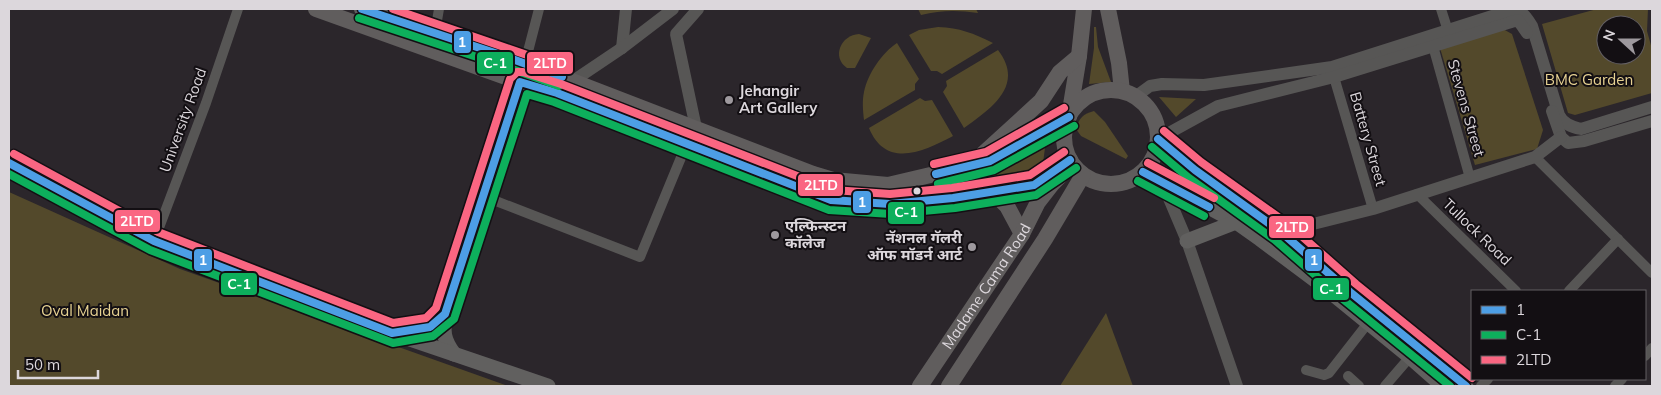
<svg xmlns="http://www.w3.org/2000/svg" width="1661" height="395" font-family="Mulish,'Noto Sans Devanagari',sans-serif">
  <style>
    .green { fill: #53492b; fill-rule: evenodd }
    .lines { fill: none; stroke-linecap: round; stroke-linejoin: round }
    .minor { stroke: #575655; stroke-width: 10 }
    .tertiary { stroke: #575655; stroke-width: 12 }
    .secondary { stroke: #61605f; stroke-width: 15 }
    .primary { stroke: #605d5d; stroke-width: 16 }
    .bus-1-casing { stroke: #130f13; stroke-width: 11 }
    .bus-2-casing { stroke: #130f13; stroke-width: 11 }
    .bus-3-casing { stroke: #130f13; stroke-width: 11 }
    .bus-1 { stroke: #4d9ee5; stroke-width: 8 }
    .bus-2 { stroke: #0daf5c; stroke-width: 8 }
    .bus-3 { stroke: #fa6682; stroke-width: 8 }
    .poi-dot { fill: #9e999e; stroke: #130f13; stroke-width: 2 }
    .bus-dot { fill: #dcd7dc; stroke: #130f13; stroke-width: 2 }
    .labels { text-anchor: middle; stroke-width: 4; stroke-linejoin: round; paint-order: stroke }
    .park-label { font-size: 15px; fill: #e7d292; stroke: #130f13 }
    .poi-label { font-size: 15px; font-weight: bold; fill: #dcd7dc; stroke: #130f13; text-anchor: start }
    .street-label { font-size: 15px; fill: #dcd7dc; stroke: #130f13 }
    .line-badge { stroke: #130f13; stroke-width: 2 }
    .badge-label { font-size: 14px; text-anchor: middle; font-weight: bold; fill: #fff }
  </style>
  <rect width="100%" height="100%" fill="#2b262b"/>
  <g class="green">
    <path d="M 918,9 L 976,9 L 978,13 C 958,10 941,10 921,15 Z"/>
    <path d="M 1597,9 L 1648,9 L 1647,31 L 1652,49 L 1652,93 L 1575,115 L 1568,113 L 1542,24 ZM 1606,25 L 1636,25 L 1636,55 L 1606,55 Z"/>
    <path d="M 938,27 C 960,28 973,33 993,43 L 942,74 L 937,71 L 931,71 L 909,35 L 919,30 Z"/>
    <polygon points="1094,27 1096,27 1098,47 1111,82 1089,84 1094,48"/>
    <polygon points="1503,29 1512,34 1543,130 1537,149 1475,165 1440,48"/>
    <path d="M 859,34 L 871,38 L 855,68 L 847,68 C 831,57 841,35 859,34 Z"/>
    <path d="M 897,43 L 919,79 L 915,84 L 915,90 L 864,120 C 863,111 862,101 864,92 C 868,73 882,53 897,43 Z"/>
    <path d="M 998,50 C 1025,85 992,108 964,128 L 943,92 L 947,86 L 946,81 Z"/>
    <polygon points="1159,97 1196,99 1176,117"/>
    <path d="M 920,98 L 925,101 L 932,100 L 953,136 C 923,152 886,169 869,128 Z"/>
    <path d="M 1094,111 L 1105,122 L 1128,156 L 1126,159 L 1081,136 L 1076,129 C 1079,118 1083,114 1094,111 Z"/>
    <polygon points="1046,140 1042,171 961,181 985,171"/>
    <polygon points="1176,165 1209,196 1208,198 1164,176"/>
    <polygon points="9,192 180,269 508,386 9,386"/>
    <polygon points="1106,313 1133,386 1060,386"/>
  </g>
  <g class="lines">
    <g class="minor">
      <polyline points="1441,9 1448,31"/>
      <polyline points="435,32 439,9"/>
      <polyline points="1433,46 1470,178"/>
      <polyline points="525,63 539,9"/>
      <polyline points="1334,77 1373,209"/>
      <polyline points="1535,157 1652,273"/>
      <polyline points="1417,194 1516,291"/>
      <polyline points="483,196 640,257 687,143"/>
      <polyline points="154,241 206,103 238,9"/>
      <polyline points="1569,291 1618,239"/>
      <polyline points="1645,356 1652,348"/>
      <polyline points="1306,370 1324,375 1329,373 1368,323"/>
      <polyline points="1348,376 1359,386"/>
      <polyline points="1385,386 1410,357"/>
      <polyline points="1481,386 1488,379"/>
      <polyline points="1615,386 1622,379"/>
    </g>
    <g class="tertiary">
      <polyline points="622,48 626,9"/>
      <polyline points="567,85 622,48 673,9"/>
      <path d="M 1135,97 L 1150,86 L 1162,84 L 1204,85 L 1332,67 L 1508,11 C 1523,11 1524,13 1532,26 L 1559,115 C 1563,124 1572,127 1581,129 L 1652,107"/>
      <polyline points="1552,111 1561,137"/>
      <polyline points="696,128 676,34 698,9"/>
      <polyline points="1561,137 1568,143 1584,141 1652,121"/>
      <polyline points="1158,139 1218,106 1334,77 1508,23 1518,20 1527,33"/>
      <polyline points="1162,182 1187,241 1237,386"/>
      <polyline points="1281,232 1373,209 1535,157 1561,137"/>
    </g>
    <g class="secondary">
      <polyline points="1158,139 1195,170 1281,232 1350,292 1466,386"/>
      <polyline points="1143,172 1236,222 1260,239 1323,286 1410,357 1443,386"/>
      <polyline points="1187,241 1236,222"/>
      <path d="M 445,314 C 443,332 443,339 454,354"/>
      <polyline points="392,333 548,386"/>
    </g>
    <g class="primary">
      <polyline points="316,9 520,82 557,93 761,171 831,200 890,204 953,198 1034,185 1070,160"/>
      <polyline points="362,9 525,63 813,174 833,180 888,185 990,161 1069,117 1079,56 1084,9"/>
      <polyline points="1108,9 1119,63 1122,91"/>
      <circle cx="1111" cy="137" r="47"/>
      <polyline points="9,163 154,241 392,333 430,327 445,314 520,82"/>
      <polyline points="971,165 1041,101 1060,72 1079,56"/>
      <polyline points="992,191 1007,206 1022,234"/>
      <path id="s1" d="M 920,386 L 1022,234 L 1038,202 L 1052,184 L 1063,173"/>
      <polyline points="949,386 1045,239 1083,175"/>
    </g>
    <g class="bus-1-casing">
      <g id="bus-1">
        <polyline points="362,9 504,56 562,77"/>
        <polyline points="1158,139 1195,170 1281,232 1350,292 1466,386"/>
        <polyline points="9,163 154,241 392,333 430,327 445,314 520,82 557,93 831,200 890,204 953,198 1034,185 1070,160"/>
        <polyline points="1143,172 1209,207"/>
        <polyline points="936,174 990,161 1069,117"/>
      </g>
    </g>
    <g class="bus-2-casing">
      <g id="bus-2">
        <polyline points="359,18 501,65 559,86"/>
        <polyline points="1152,147 1189,178 1275,240 1344,300 1450,386"/>
        <polyline points="9,174 150,250 393,343 433,336 454,319 527,94 554,102 829,210 891,214 955,208 1036,195 1076,168"/>
        <polyline points="1138,181 1204,216"/>
        <polyline points="938,184 994,170 1074,126"/>
      </g>
    </g>
    <g class="bus-3-casing">
      <g id="bus-3">
        <polyline points="393,9 565,68"/>
        <polyline points="1164,131 1201,162 1288,224 1356,284 1472,378"/>
        <polyline points="14,154 158,232 393,323 426,318 436,308 510,79 517,72 523,72 561,84 833,190 890,194 952,188 1030,175 1064,152"/>
        <polyline points="1148,163 1214,198"/>
        <polyline points="934,164 986,152 1064,108"/>
      </g>
    </g>
    <use href="#bus-1" class="bus-1"/>
    <use href="#bus-2" class="bus-2"/>
    <use href="#bus-3" class="bus-3"/>
  </g>
  <g class="poi-dot">
    <circle cx="729" cy="100" r="5"/>
    <circle cx="775" cy="235" r="5"/>
    <circle cx="972" cy="247" r="5"/>
  </g>
  <circle class="bus-dot" cx="917" cy="191" r="4.5"/>
  <g class="labels">
    <g class="park-label">
      <text x="1589" y="85">BMC Garden</text>
      <text x="85" y="316">Oval Maidan</text>
    </g>
    <g class="poi-label">
      <text x="739" y="96">Jehangir<tspan x="739" dy="17">Art Gallery</tspan></text>
      <text x="785" y="231">एल्फिन्स्टन<tspan x="785" dy="17">कॉलेज</tspan></text>
      <text x="962" y="243" text-anchor="end">नॅशनल गॅलरी<tspan x="962" dy="17">ऑफ मॉडर्न आर्ट</tspan></text>
    </g>
    <g class="street-label">
      <text transform="translate(1466 108) rotate(74)" y="5">Stevens Street</text>
      <text transform="translate(183 120) rotate(-70)" y="5">University Road</text>
      <text transform="translate(1368 139) rotate(74)" y="5">Battery Street</text>
      <text transform="translate(1477 232) rotate(44)" y="5">Tullock Road</text>
      <text dy="5" stroke="none"><textPath href="#s1" startOffset="120">Madame Cama Road</textPath></text>
    </g>
  </g>
  <g class="line-badge">
    <rect x="453" y="30" width="19" height="24" rx="5" fill="#4d9ee5"/>
    <rect x="526" y="51" width="48" height="24" rx="5" fill="#fa6682"/>
    <rect x="476" y="51" width="38" height="24" rx="5" fill="#0daf5c"/>
    <rect x="797" y="173" width="47" height="24" rx="5" fill="#fa6682"/>
    <rect x="852" y="190" width="20" height="24" rx="5" fill="#4d9ee5"/>
    <rect x="887" y="201" width="38" height="24" rx="5" fill="#0daf5c"/>
    <rect x="114" y="209" width="47" height="24" rx="5" fill="#fa6682"/>
    <rect x="1268" y="215" width="47" height="24" rx="5" fill="#fa6682"/>
    <rect x="193" y="248" width="20" height="24" rx="5" fill="#4d9ee5"/>
    <rect x="1304" y="248" width="19" height="24" rx="5" fill="#4d9ee5"/>
    <rect x="220" y="272" width="38" height="24" rx="5" fill="#0daf5c"/>
    <rect x="1312" y="277" width="38" height="24" rx="5" fill="#0daf5c"/>
  </g>
  <g class="badge-label">
    <text x="462" y="47">1</text>
    <text x="550" y="68">2LTD</text>
    <text x="495" y="68">C-1</text>
    <text x="821" y="190">2LTD</text>
    <text x="862" y="207">1</text>
    <text x="906" y="217">C-1</text>
    <text x="137" y="226">2LTD</text>
    <text x="1292" y="232">2LTD</text>
    <text x="203" y="265">1</text>
    <text x="1314" y="265">1</text>
    <text x="239" y="289">C-1</text>
    <text x="1331" y="294">C-1</text>
  </g>
  <rect width="1661" height="395" fill="none" stroke="#dcd7dc" stroke-width="20"/>
  <rect x="1471" y="290" width="175" height="90" fill="#130f13" stroke="#635f63"/>
  <rect x="1481" y="306" width="25" height="8" fill="#4d9ee5" stroke="#635f63"/>
  <text x="1516" y="315" font-size="15" fill="#dcd7dc">1</text>
  <rect x="1481" y="331" width="25" height="8" fill="#0daf5c" stroke="#635f63"/>
  <text x="1516" y="340" font-size="15" fill="#dcd7dc">C-1</text>
  <rect x="1481" y="356" width="25" height="8" fill="#fa6682" stroke="#635f63"/>
  <text x="1516" y="365" font-size="15" fill="#dcd7dc">2LTD</text>
  <g transform="translate(1621 40) rotate(291)"><circle r="24" fill="#130f13" stroke="#635f63"/>
  <path d="M0-4L9 19L0 12L-9 19Z" fill="#9e999e"/>
  <text y="-8" font-size="14" font-weight="bold" text-anchor="middle" fill="#dcd7dc">N</text>
  </g>
  <path d="M18 370v8h80v-8" fill="none" stroke="#dcd7dc" stroke-width="2.5"/>
  <text x="25" y="370" font-size="15" fill="#dcd7dc" stroke="#130f13" stroke-width="4" paint-order="stroke">50 m</text>
</svg>
